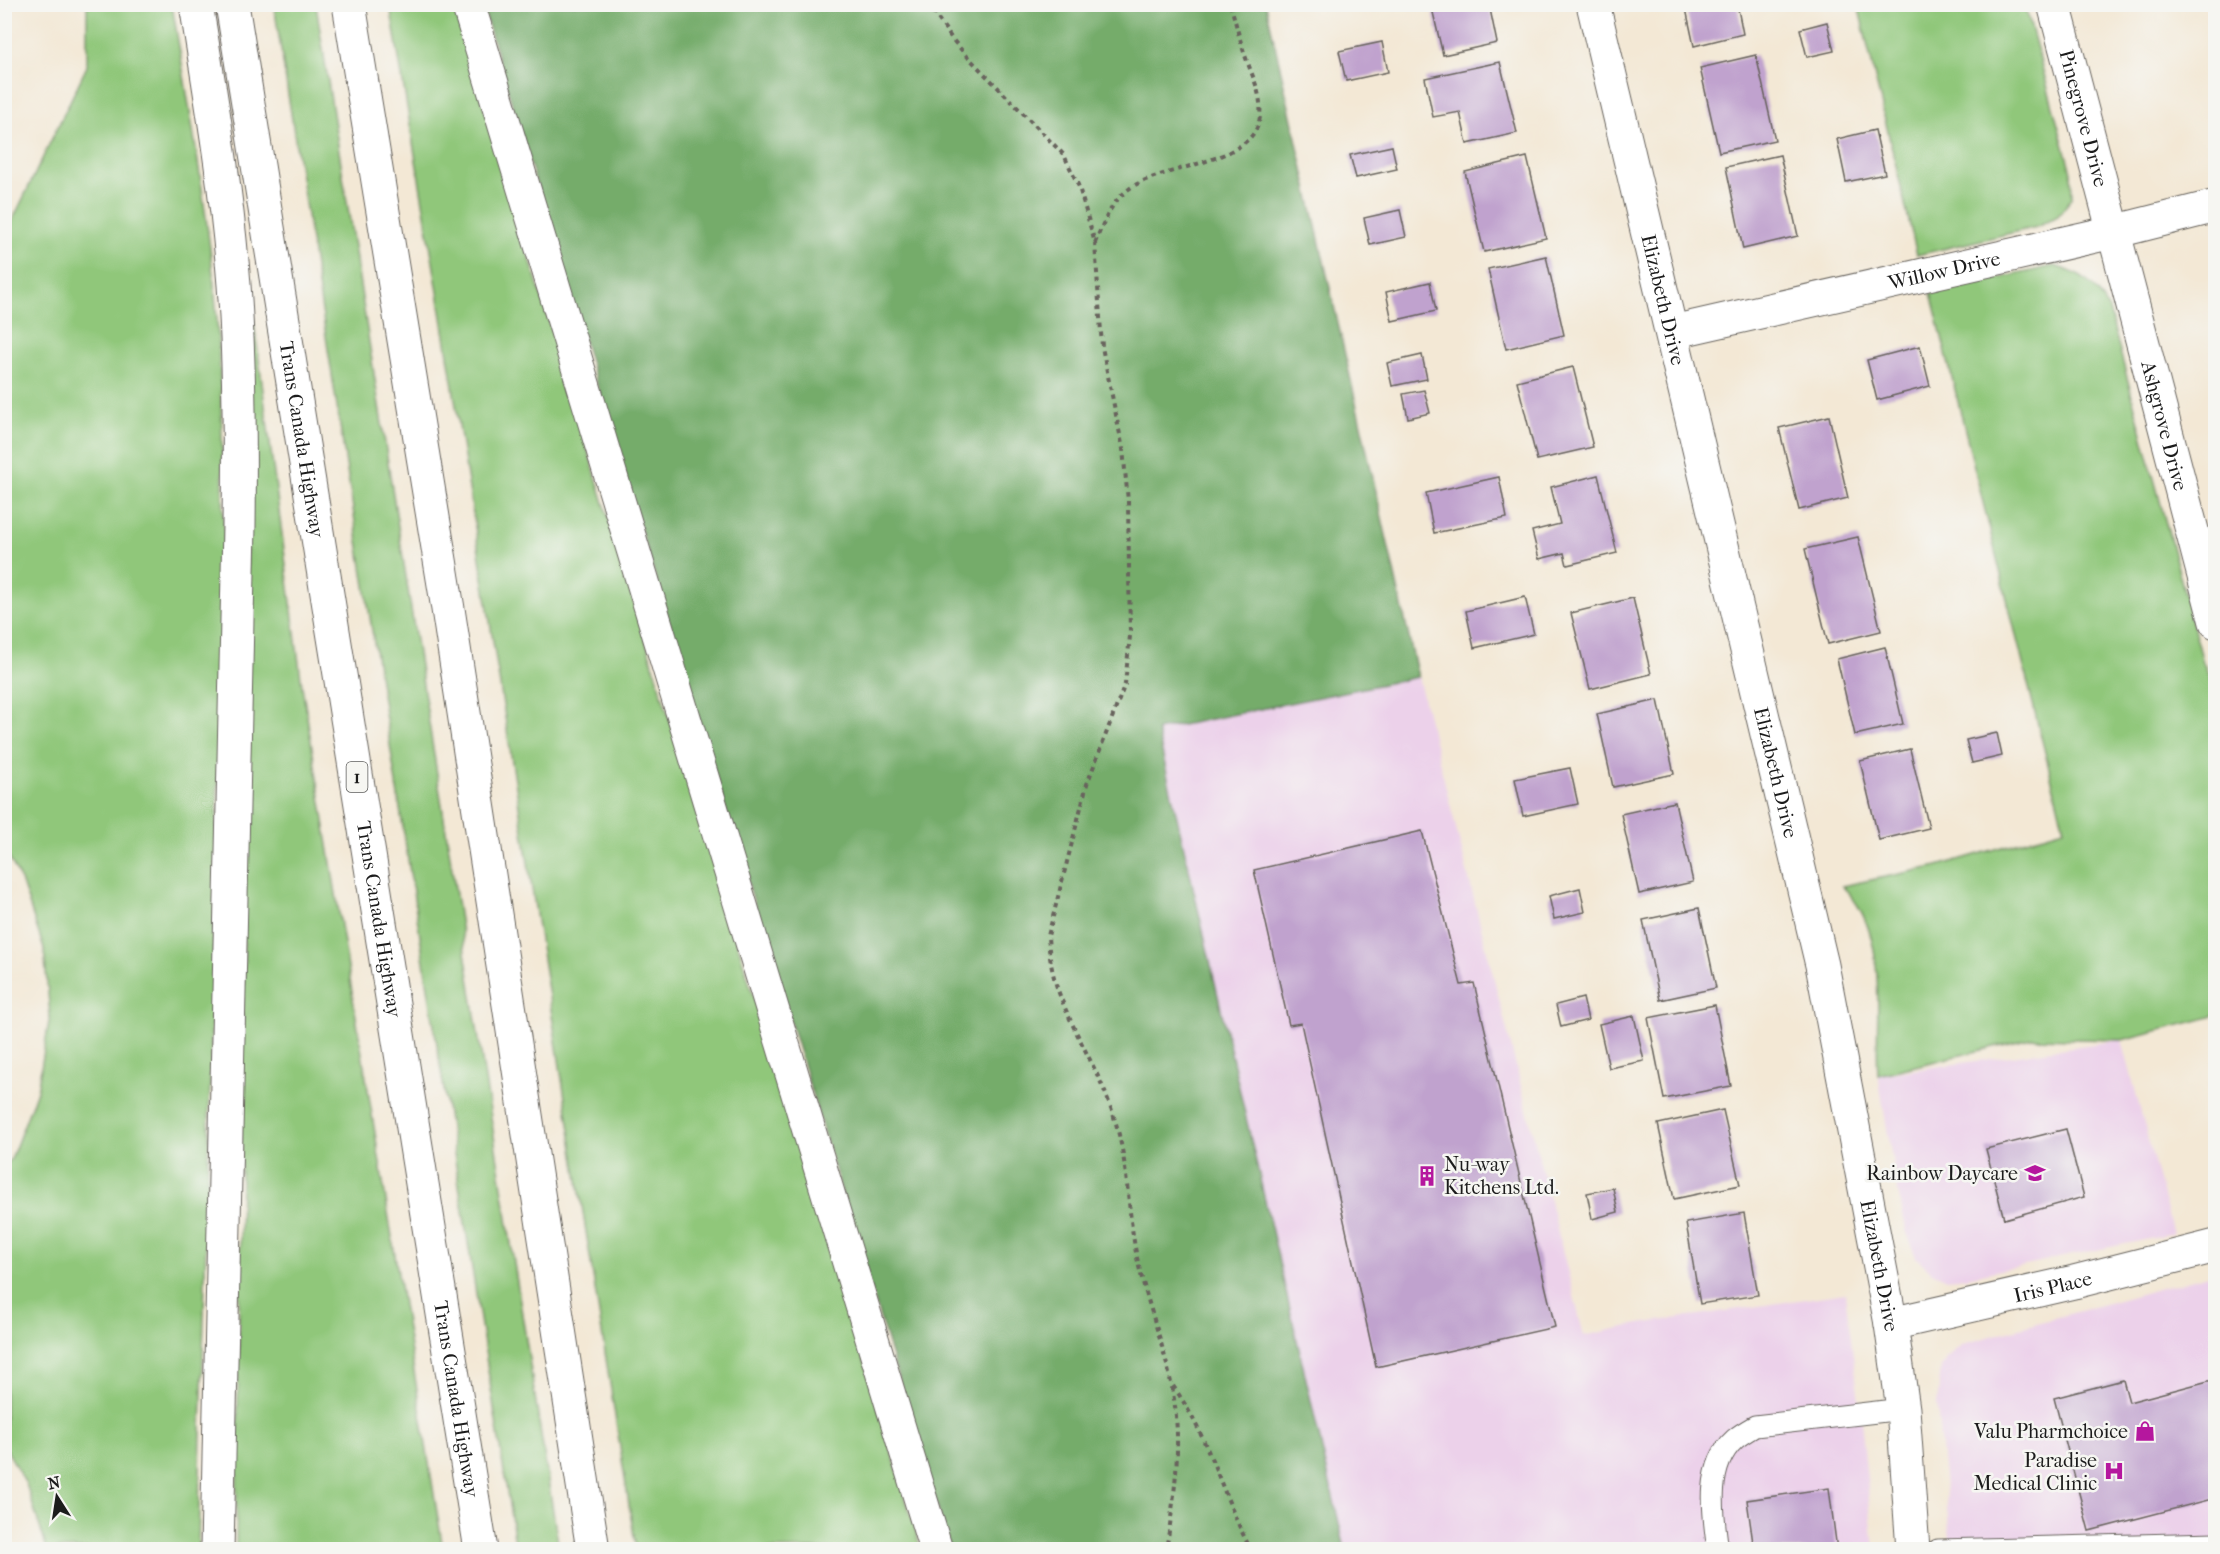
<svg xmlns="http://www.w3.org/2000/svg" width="2220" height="1554" font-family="'IM FELL French Canon',serif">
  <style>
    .built { fill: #ecd1ea }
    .green { fill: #90c77a; stroke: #56724b; stroke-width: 1.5 }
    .forest { fill: #74ac6a; stroke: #486443; stroke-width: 1.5 }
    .building { fill: #c0a2ce }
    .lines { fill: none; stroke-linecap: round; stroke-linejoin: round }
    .service-casing { stroke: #67635d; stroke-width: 23 }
    .minor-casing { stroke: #67635d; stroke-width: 35 }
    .motorway-casing { stroke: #67635d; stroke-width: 35 }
    .path { stroke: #67635d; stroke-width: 4; stroke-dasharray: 4.5 4.5; stroke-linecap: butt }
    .service { stroke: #fff; stroke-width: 21 }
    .minor { stroke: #fff; stroke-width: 33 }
    .motorway { stroke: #fff; stroke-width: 33 }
    .labels { text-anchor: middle; stroke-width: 5; stroke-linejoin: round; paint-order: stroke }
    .shield { fill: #f6f6f2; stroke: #5d5d5c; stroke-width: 1.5 }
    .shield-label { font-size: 18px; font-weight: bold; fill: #1c1c1c }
    .street-label { font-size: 20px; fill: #1c1c1c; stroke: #f6f6f2 }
    .poi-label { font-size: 20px; fill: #1c1c1c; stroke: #f6f6f2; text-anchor: end }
  </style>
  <rect width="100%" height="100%" fill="#f6f6f2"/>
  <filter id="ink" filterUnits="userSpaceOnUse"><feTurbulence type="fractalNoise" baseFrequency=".0167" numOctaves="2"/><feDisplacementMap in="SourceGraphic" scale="12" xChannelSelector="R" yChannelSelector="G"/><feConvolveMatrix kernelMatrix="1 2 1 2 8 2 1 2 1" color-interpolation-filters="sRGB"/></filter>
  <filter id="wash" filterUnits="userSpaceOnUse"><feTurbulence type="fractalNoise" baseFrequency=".008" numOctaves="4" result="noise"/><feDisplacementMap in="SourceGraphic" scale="24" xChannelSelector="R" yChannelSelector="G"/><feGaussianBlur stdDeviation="1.35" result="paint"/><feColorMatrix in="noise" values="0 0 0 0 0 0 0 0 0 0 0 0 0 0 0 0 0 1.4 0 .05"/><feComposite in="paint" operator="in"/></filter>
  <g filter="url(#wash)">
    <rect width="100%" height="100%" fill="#f3e8d5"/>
    <g class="built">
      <polygon points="1418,677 1584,1336 1639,1324 1845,1293 1860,1409 1874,1549 1345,1549 1157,729"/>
      <polygon points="2122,1040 2173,1234 1967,1277 1947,1279 1932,1272 1916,1257 1908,1238 1896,1182 1878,1075"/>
      <polygon points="2215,1273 2215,1549 1951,1549 1937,1405 1941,1368 1946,1359 1963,1344"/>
    </g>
    <g class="green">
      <path d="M 87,5 L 172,5 C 187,94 203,183 213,274 C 222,361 222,449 224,537 L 198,1549 L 47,1549 L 26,1484 L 5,1447 L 5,1165 L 11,1159 L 37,1091 L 50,1016 L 44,949 L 22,883 L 5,849 L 4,238 L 87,66 Z"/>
      <polygon points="274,5 316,5 559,1549 516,1549"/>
      <polygon points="390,5 453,5 921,1549 636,1549 438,292"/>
      <polygon points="1858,5 2025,5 2071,172 2072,198 2058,216 2037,227 1917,255"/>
      <path d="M 2054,266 C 2084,274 2095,284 2109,310 L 2203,662 L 2215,691 L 2215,1016 L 2122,1040 L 2031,1038 L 1878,1075 C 1874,1014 1891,932 1842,886 L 1938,866 L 2064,829 L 1931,293 Z"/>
      <polygon points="249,284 302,686 443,1549 236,1550 244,945"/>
    </g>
    <polygon class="forest" points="482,5 1266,5 1418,677 1157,730 1345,1549 950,1549"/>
    <g id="blocks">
      <g class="building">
        <polygon points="1431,4 1489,4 1497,43 1443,55"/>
        <polygon points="1685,4 1737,4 1743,34 1694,46"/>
        <polygon points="1827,22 1834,51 1807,57 1800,29"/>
        <polygon points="1382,42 1388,72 1346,81 1339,51"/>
        <polygon points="1756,55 1775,140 1719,152 1700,68"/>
        <polygon points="1500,62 1517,133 1467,144 1460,112 1433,117 1425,78"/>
        <polygon points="1875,130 1885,174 1846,182 1837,139"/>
        <polygon points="1392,146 1397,169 1356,178 1350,155"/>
        <polygon points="1780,155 1798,236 1743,249 1726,167"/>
        <polygon points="1527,157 1546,238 1484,252 1465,172"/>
        <polygon points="1400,210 1406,237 1370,245 1364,218"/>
        <polygon points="1546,256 1564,335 1506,349 1488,269"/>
        <polygon points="1430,282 1436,311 1392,321 1386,292"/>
        <polygon points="1920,346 1930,386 1877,400 1867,360"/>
        <polygon points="1422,355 1427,379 1392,386 1387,363"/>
        <polygon points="1573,367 1593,447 1537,460 1517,381"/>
        <polygon points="1424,390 1430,413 1408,418 1403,394"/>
        <polygon points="1829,416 1848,498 1799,510 1779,428"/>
        <polygon points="1598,475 1617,553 1567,565 1564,553 1539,559 1532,531 1560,524 1551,487"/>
        <polygon points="1499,477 1507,518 1434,533 1426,493"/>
        <polygon points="1858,537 1881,631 1828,644 1805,549"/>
        <polygon points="1525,597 1534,634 1474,648 1466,611"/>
        <polygon points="1633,598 1651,674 1590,689 1571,613"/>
        <polygon points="1885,647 1903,724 1855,735 1837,659"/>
        <polygon points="1658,700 1674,774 1613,787 1597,714"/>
        <polygon points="1997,733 2002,756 1972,763 1966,740"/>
        <polygon points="1910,749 1929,828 1879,840 1860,761"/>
        <polygon points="1570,768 1578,804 1523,816 1515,779"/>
        <polygon points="1675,802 1693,882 1639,894 1621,814"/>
        <polygon points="1422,831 1461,985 1474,983 1555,1327 1376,1367 1301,1023 1289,1025 1254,870"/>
        <polygon points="1580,888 1585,912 1554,919 1549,896"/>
        <polygon points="1699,908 1716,988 1660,1000 1643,920"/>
        <polygon points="1583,998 1588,1020 1561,1027 1556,1005"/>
        <polygon points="1715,1005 1731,1086 1664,1099 1648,1018"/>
        <polygon points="1634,1016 1644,1061 1609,1068 1599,1024"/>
        <polygon points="1723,1110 1740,1185 1674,1199 1658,1124"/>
        <polygon points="2066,1129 2084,1197 2004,1219 1986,1149"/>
        <polygon points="1613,1188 1618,1212 1592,1219 1587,1193"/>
        <polygon points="1744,1213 1758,1295 1700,1304 1686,1223"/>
        <polygon points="2216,1379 2216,1498 2089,1531 2054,1398 2123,1380 2129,1402"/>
        <polygon points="1829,1488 1837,1550 1754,1550 1747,1500"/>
      </g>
    </g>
  </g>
  <g filter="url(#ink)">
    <use href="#blocks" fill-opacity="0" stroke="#67635d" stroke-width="1.5"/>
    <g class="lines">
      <g class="service-casing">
        <g id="service">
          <path d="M 1718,1550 C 1713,1515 1705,1466 1735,1439 C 1741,1434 1748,1430 1755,1426 L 1903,1409"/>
          <polyline points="1938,1550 2216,1543"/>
        </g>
      </g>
      <g class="minor-casing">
        <g id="minor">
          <path id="s1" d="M 1593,4 L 1822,965 L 1891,1324 L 1903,1409 L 1913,1550"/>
          <path id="s2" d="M 2054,4 L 2216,622"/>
          <path id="s3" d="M 1672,332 L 2113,232 L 2216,206"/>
          <path id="s4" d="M 1891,1324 L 2074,1282 L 2216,1246"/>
        </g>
      </g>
      <g class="motorway-casing">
        <g id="motorway">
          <path d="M 196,4 C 211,98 227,191 234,285 C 240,365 240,446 239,526 L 217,1550"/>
          <path id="s5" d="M 232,4 L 481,1550"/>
          <polyline points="349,4 448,609 593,1550"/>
          <polyline points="468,4 936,1550"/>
        </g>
      </g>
      <g class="path">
        <path d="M 928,4 L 952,39 L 966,55 L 1064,155 L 1079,187 L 1095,243 L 1102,347 L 1123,449 L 1128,501 L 1130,636 L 1125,684 L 1087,784 L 1048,936 C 1049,955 1052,975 1059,993 C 1075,1036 1101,1074 1114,1117 C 1128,1160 1127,1204 1135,1247 C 1143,1293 1162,1337 1171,1383 C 1183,1437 1175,1495 1166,1550"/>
        <path d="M 1095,243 C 1103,223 1111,202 1129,189 C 1161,165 1256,164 1260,116 C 1263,93 1249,70 1243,49 C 1238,34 1235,19 1230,4"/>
        <path d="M 1173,1386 C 1209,1436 1222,1496 1251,1550"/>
      </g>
      <use href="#service" class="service"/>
      <use href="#minor" class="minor"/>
      <use href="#motorway" class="motorway"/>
    </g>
  </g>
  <defs>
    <g id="school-bare" transform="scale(1.62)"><path d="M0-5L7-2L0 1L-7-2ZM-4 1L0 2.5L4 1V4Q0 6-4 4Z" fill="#b5179e" stroke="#f6f6f2" stroke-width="2.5" paint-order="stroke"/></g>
    <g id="building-bare" transform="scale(1.62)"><path d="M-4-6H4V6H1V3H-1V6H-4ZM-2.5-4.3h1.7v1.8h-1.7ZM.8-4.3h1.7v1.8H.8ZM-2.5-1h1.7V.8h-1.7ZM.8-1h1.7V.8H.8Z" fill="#b5179e" stroke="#f6f6f2" stroke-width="2.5" paint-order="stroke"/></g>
    <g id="shop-bare" transform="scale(1.62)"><path d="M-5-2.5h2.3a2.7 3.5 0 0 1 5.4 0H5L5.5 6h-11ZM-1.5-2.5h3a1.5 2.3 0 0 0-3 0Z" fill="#b5179e" stroke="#f6f6f2" stroke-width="2.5" paint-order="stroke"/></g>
    <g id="hospital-bare" transform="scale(1.62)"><path d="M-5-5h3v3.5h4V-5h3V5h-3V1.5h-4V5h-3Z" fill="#b5179e" stroke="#f6f6f2" stroke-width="2.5" paint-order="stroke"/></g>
  </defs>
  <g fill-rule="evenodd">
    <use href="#school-bare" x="2035" y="1173"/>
    <use href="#building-bare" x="1427" y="1176"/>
    <use href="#shop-bare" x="2145" y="1431"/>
    <use href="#hospital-bare" x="2114" y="1471"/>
  </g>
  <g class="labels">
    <rect class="shield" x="346.5" y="762" width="21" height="30" rx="4.5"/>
    <g class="shield-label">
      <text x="357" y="783">1</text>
    </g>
    <g class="street-label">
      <text dy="7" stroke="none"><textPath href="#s2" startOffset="118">Pinegrove Drive</textPath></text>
      <text dy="7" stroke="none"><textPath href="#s3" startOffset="279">Willow Drive</textPath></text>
      <text dy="7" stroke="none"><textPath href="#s1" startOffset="304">Elizabeth Drive</textPath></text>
      <text dy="7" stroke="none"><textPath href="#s2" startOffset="436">Ashgrove Drive</textPath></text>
      <text dy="7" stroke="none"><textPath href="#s5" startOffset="441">Trans Canada Highway</textPath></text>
      <text dy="7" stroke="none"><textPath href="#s1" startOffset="790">Elizabeth Drive</textPath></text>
      <text dy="7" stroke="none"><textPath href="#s5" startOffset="927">Trans Canada Highway</textPath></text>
      <text dy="7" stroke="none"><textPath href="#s1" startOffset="1294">Elizabeth Drive</textPath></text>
      <text dy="7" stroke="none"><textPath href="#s4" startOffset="166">Iris Place</textPath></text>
      <text dy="7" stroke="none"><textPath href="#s5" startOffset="1413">Trans Canada Highway</textPath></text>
    </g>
    <g class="poi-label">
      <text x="1444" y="1171" text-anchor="start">Nu-way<tspan x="1444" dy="23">Kitchens Ltd.</tspan></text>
      <text x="2018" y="1180">Rainbow Daycare</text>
      <text x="2128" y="1438">Valu Pharmchoice</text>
      <text x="2097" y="1467">Paradise<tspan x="2097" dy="23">Medical Clinic</tspan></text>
    </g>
  </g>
  <rect width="2220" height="1554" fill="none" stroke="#f6f6f2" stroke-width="24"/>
  <g transform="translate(57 1497) rotate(348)" stroke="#f6f6f2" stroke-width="4.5" paint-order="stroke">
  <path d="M0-4.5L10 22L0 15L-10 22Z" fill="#1c1c1c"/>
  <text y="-9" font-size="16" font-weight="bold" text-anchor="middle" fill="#1c1c1c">N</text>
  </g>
</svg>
